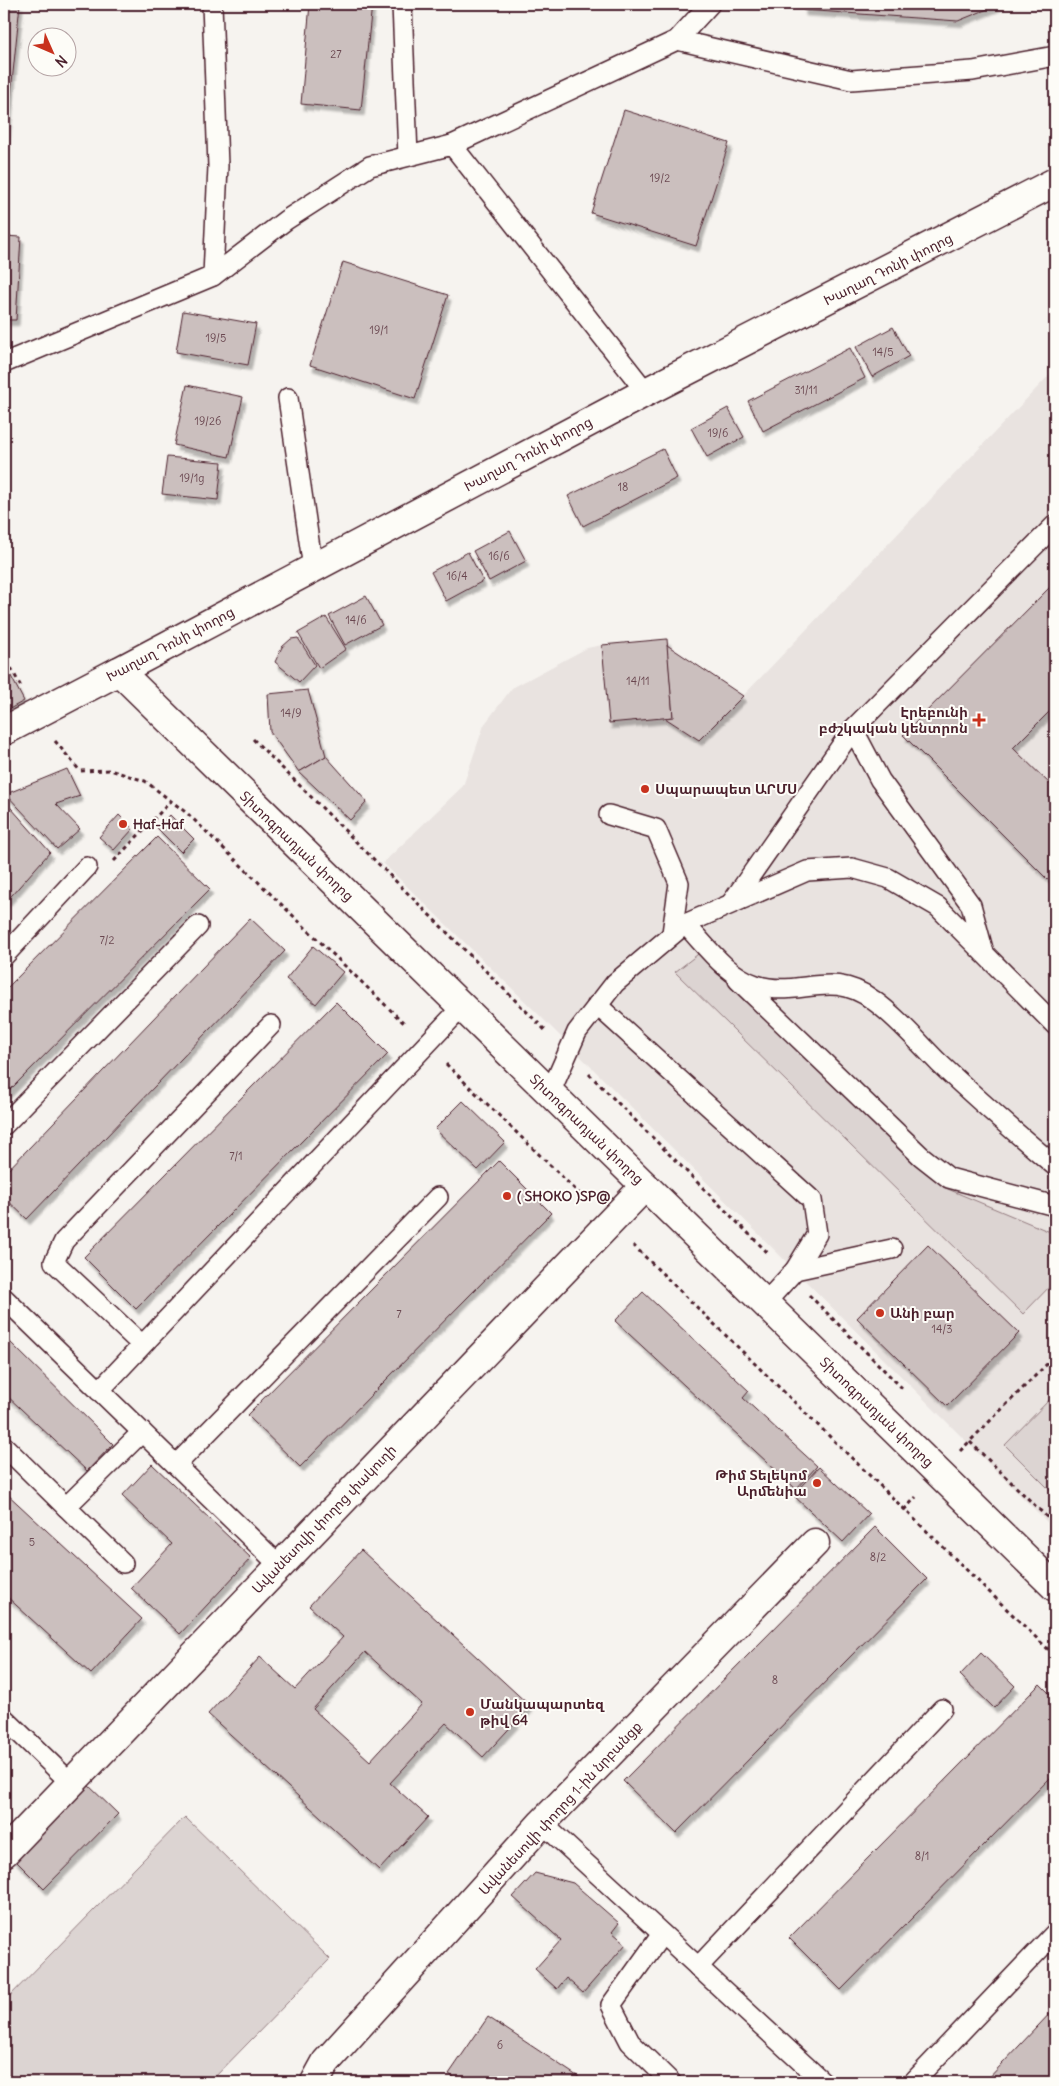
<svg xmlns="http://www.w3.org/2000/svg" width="1059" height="2086" font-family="Delius,'Noto Sans Armenian',sans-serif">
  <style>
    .built { fill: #e9e3e0 }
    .green { fill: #dcd4d2; stroke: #937a7e }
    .building { fill: #cbbfbe; stroke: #4a1f2b; fill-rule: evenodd; filter: url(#shadow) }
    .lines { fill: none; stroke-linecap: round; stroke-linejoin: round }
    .service-casing { stroke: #4a1f2b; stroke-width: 22 }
    .minor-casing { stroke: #4a1f2b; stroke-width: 31 }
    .tertiary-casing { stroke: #4a1f2b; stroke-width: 31 }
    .path { stroke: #4a1f2b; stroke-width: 3; stroke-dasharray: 4 4; stroke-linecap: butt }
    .service { stroke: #fdfcf7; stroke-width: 19 }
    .minor { stroke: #fdfcf7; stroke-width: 28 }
    .tertiary { stroke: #fdfcf7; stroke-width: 28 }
    .poi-dot { fill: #c8321e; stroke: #fdfcf7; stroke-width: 2 }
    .labels { text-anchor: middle; stroke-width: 4; stroke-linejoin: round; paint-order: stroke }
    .number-label { font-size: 11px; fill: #6a4750 }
    .street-label { font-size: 14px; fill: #4a1f2b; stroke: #fdfcf7 }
    .poi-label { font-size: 14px; font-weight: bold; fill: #4a1f2b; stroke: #fdfcf7; text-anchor: start }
  </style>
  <defs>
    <filter id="shadow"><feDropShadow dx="3" dy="5.5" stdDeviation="1" flood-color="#0004"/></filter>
  </defs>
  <rect width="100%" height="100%" fill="#f6f3ef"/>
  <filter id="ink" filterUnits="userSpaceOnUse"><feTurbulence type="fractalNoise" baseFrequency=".02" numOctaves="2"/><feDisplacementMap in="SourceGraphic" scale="10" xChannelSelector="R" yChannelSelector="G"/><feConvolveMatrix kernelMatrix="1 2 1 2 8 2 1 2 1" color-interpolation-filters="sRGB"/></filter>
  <g filter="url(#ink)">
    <polygon class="built" points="1055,369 1055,1530 534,1010 383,863 463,786 484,725 512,688 587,648 602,645 667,645 743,696"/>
    <g class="green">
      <polygon points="702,951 943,1187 1055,1234 1055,1281 1023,1314 675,972"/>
      <polygon points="1055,1394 1055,1495 1005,1445"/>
      <polygon points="185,1817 330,1959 210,2082 4,2082 4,2002"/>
    </g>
    <g class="building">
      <polygon points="4,4 20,4 4,161"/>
      <polygon points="310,4 372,4 361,110 301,104"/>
      <polygon points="803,4 1000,4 958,21 803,10"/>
      <polygon points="624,110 729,143 696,246 591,213"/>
      <polygon points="4,236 21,237 16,320 4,320"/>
      <polygon points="343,262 448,295 415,399 310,365"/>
      <polygon points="183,311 256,324 248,365 176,352"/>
      <polygon points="893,327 909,356 872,377 856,347"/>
      <polygon points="850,348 865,378 763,431 748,401"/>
      <polygon points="187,385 243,397 229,457 174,445"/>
      <polygon points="728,408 744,437 707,457 691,428"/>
      <polygon points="663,449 677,478 583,526 568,496"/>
      <polygon points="167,457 222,462 218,500 162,494"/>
      <polygon points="510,531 526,561 489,581 473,551"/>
      <polygon points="468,552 483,581 446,601 431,572"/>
      <polygon points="1055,582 1055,706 1013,748 1055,789 1055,887 903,735"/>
      <polygon points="366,596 382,625 345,645 329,616"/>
      <polygon points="326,617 346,649 319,668 298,633"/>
      <polygon points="298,638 315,665 299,682 275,662 282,647 291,639"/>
      <polygon points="667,639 673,717 609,723 602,645"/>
      <polygon points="667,645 743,696 699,740 665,718 673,717"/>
      <polygon points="4,663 24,701 4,712"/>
      <polygon points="308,690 326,756 299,772 270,732 268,694"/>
      <polygon points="326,756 367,802 350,820 299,772"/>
      <polygon points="67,769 80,796 56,804 80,829 57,849 6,794"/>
      <polygon points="4,800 50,852 4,904"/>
      <polygon points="119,815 133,829 114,850 99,837"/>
      <polygon points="170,815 194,839 181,852 157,828"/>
      <polygon points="157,837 210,889 4,1096 4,991"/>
      <polygon points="250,918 285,951 27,1219 4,1197 4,1174"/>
      <polygon points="313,946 343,972 316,1004 286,979"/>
      <polygon points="336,1002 388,1054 136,1309 84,1257"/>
      <polygon points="463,1101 505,1142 478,1170 435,1129"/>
      <polygon points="499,1161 551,1213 300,1467 247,1415"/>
      <polygon points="928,1245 1019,1333 947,1406 857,1318"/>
      <polygon points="643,1292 749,1391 743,1398 817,1466 796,1489 615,1321"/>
      <polygon points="4,1336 113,1444 87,1471 4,1393"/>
      <polygon points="152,1464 251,1558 180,1634 131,1588 172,1544 122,1496"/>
      <polygon points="819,1467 869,1514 843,1542 793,1495"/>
      <polygon points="4,1491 142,1619 91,1674 4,1594"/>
      <polygon points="875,1527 927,1579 676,1833 623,1781"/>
      <path d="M 361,1550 L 530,1706 L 483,1757 L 446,1723 L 390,1783 L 428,1817 L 379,1870 L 208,1714 L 260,1657 L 295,1689 L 343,1637 L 309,1606 ZM 365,1652 L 422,1704 L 370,1761 L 313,1709 Z"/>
      <polygon points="981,1653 1015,1686 994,1708 960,1675"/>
      <polygon points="1040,1684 1055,1699 1055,1773 841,1990 789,1938"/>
      <polygon points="85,1782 118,1814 44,1889 11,1856"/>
      <polygon points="535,1873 573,1883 619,1923 612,1932 626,1944 583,1993 566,1978 557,1989 535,1969 561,1940 513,1897"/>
      <polygon points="1055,2008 1055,2082 985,2082"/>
      <polygon points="488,2017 586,2082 461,2082 449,2074"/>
    </g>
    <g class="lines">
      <g class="service-casing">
        <g id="service">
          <polyline points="212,4 218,166 213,276"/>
          <polyline points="402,4 408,156"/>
          <polyline points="677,40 851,80 973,71 1055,56"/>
          <polyline points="452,145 677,40 710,4"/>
          <polyline points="4,363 213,276 286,220 370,166 452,145 646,392"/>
          <polyline points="288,398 313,568"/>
          <polyline points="853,729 880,780 971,905 984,953"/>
          <polyline points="609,815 656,829 679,883 672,933"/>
          <polyline points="732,902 853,729 1055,525"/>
          <path d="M 685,924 C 706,946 726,975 756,985 C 799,999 830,968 873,1000 C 897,1017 918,1042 939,1063 C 977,1099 1016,1133 1055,1166"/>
          <polyline points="4,956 87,867"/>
          <polyline points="738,980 921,1156 949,1178 1055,1206"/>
          <polyline points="597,1005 812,1200 817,1234 795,1270 765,1303"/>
          <polyline points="550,1093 577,1032 615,983 685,924 807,871 852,868 888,878 938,907 1055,1025"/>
          <polyline points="4,1125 198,926"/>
          <polyline points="795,1270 892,1249"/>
          <polyline points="4,1298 280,1566"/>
          <polyline points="142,1345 54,1262 64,1241 271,1025"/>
          <polyline points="99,1391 461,1008"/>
          <polyline points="4,1446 123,1563"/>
          <polyline points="176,1465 438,1197"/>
          <polyline points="66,1507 142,1432"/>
          <polyline points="4,1718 71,1783"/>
          <polyline points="542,1823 823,2082"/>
          <polyline points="662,1934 611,2005 630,2042 671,2082"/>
          <polyline points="698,1967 942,1709"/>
          <polyline points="913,2082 1055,1933"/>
        </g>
      </g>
      <g class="minor-casing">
        <g id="minor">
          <polyline points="119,671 646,392 1055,182"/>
          <polyline points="4,1853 645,1186"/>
          <polyline points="315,2082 326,2062 542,1823 815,1543"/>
        </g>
      </g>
      <g class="tertiary-casing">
        <polyline id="tertiary" points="4,731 119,671 1055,1587"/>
      </g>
      <g class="path">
        <polyline points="4,654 21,687"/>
        <polyline points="253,739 547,1032"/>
        <polyline points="55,741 80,771 110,770 145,781 188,814 406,1025"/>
        <polyline points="114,861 171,801"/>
        <polyline points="446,1064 587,1201"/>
        <polyline points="589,1074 770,1255"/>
        <polyline points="633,1245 1055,1656"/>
        <polyline points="809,1295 904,1390"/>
        <polyline points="970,1442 1055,1525"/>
        <polyline points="960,1451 1055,1356"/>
        <polyline points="904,1510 916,1497"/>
      </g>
      <use href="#service" class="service"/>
      <use href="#minor" class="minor"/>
      <use href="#tertiary" class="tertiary"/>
    </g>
  </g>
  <g class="poi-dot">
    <path d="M976.5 712.5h5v5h5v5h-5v5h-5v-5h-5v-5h5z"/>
    <circle cx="645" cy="789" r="5"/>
    <circle cx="123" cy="824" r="5"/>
    <circle cx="507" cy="1196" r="5"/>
    <circle cx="880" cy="1313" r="5"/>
    <circle cx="817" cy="1483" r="5"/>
    <circle cx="470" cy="1712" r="5"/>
  </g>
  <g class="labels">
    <g class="number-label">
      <text x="336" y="58">27</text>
      <text x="660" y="182">19/2</text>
      <text x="379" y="334">19/1</text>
      <text x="216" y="342">19/5</text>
      <text x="883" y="356">14/5</text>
      <text x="806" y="394">31/11</text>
      <text x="208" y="425">19/26</text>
      <text x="718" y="437">19/6</text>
      <text x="192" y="482">19/1g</text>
      <text x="623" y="491">18</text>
      <text x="499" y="560">16/6</text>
      <text x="457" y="580">16/4</text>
      <text x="356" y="624">14/6</text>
      <text x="638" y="685">14/11</text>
      <text x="291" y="717">14/9</text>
      <text x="107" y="944">7/2</text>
      <text x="236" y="1160">7/1</text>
      <text x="399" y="1318">7</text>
      <text x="942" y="1333">14/3</text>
      <text x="32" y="1546">5</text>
      <text x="878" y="1561">8/2</text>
      <text x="775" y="1684">8</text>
      <text x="922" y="1860">8/1</text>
      <text x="500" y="2049">6</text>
    </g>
    <g class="street-label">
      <text transform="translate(888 269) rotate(-27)" y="5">Խաղաղ Դոնի փողոց</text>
      <text transform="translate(528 454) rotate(-28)" y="5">Խաղաղ Դոնի փողոց</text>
      <text transform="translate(170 644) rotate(-28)" y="5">Խաղաղ Դոնի փողոց</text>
      <text transform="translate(297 846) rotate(44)" y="5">Տիտոգրադյան փողոց</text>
      <text transform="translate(587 1129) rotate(44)" y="5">Տիտոգրադյան փողոց</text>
      <text transform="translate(877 1412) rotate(44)" y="5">Տիտոգրադյան փողոց</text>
      <text transform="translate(324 1519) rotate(-46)" y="5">Ավանեսովի փողոց փակուղի</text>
      <text transform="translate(560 1808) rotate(-47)" y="5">Ավանեսովի փողոց 1-ին նրբանցք</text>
    </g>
    <g class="poi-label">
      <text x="968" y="717" text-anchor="end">Էրեբունի<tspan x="968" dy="16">բժշկական կենտրոն</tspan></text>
      <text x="655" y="794">Սպարապետ ԱՐՄՍ</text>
      <text x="133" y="829">Haf-Haf</text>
      <text x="517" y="1201">( SHOKO )SP@</text>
      <text x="890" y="1318">Անի բար</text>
      <text x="807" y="1480" text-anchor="end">Թիմ Տելեկոմ<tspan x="807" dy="16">Արմենիա</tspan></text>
      <text x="480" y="1709">Մանկապարտեզ<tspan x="480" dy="16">թիվ 64</tspan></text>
    </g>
  </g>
  <rect width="1059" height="2086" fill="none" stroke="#fdfcf7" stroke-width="20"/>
  <rect x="10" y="10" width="1039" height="2066" fill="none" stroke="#4a1f2b" stroke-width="2" filter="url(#ink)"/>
  <g transform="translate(52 52) rotate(135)"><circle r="24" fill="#fdfcf7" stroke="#b5a4a5"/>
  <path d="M0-4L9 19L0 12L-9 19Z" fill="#c8321e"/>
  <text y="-8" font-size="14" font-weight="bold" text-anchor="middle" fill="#4a1f2b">N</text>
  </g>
</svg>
